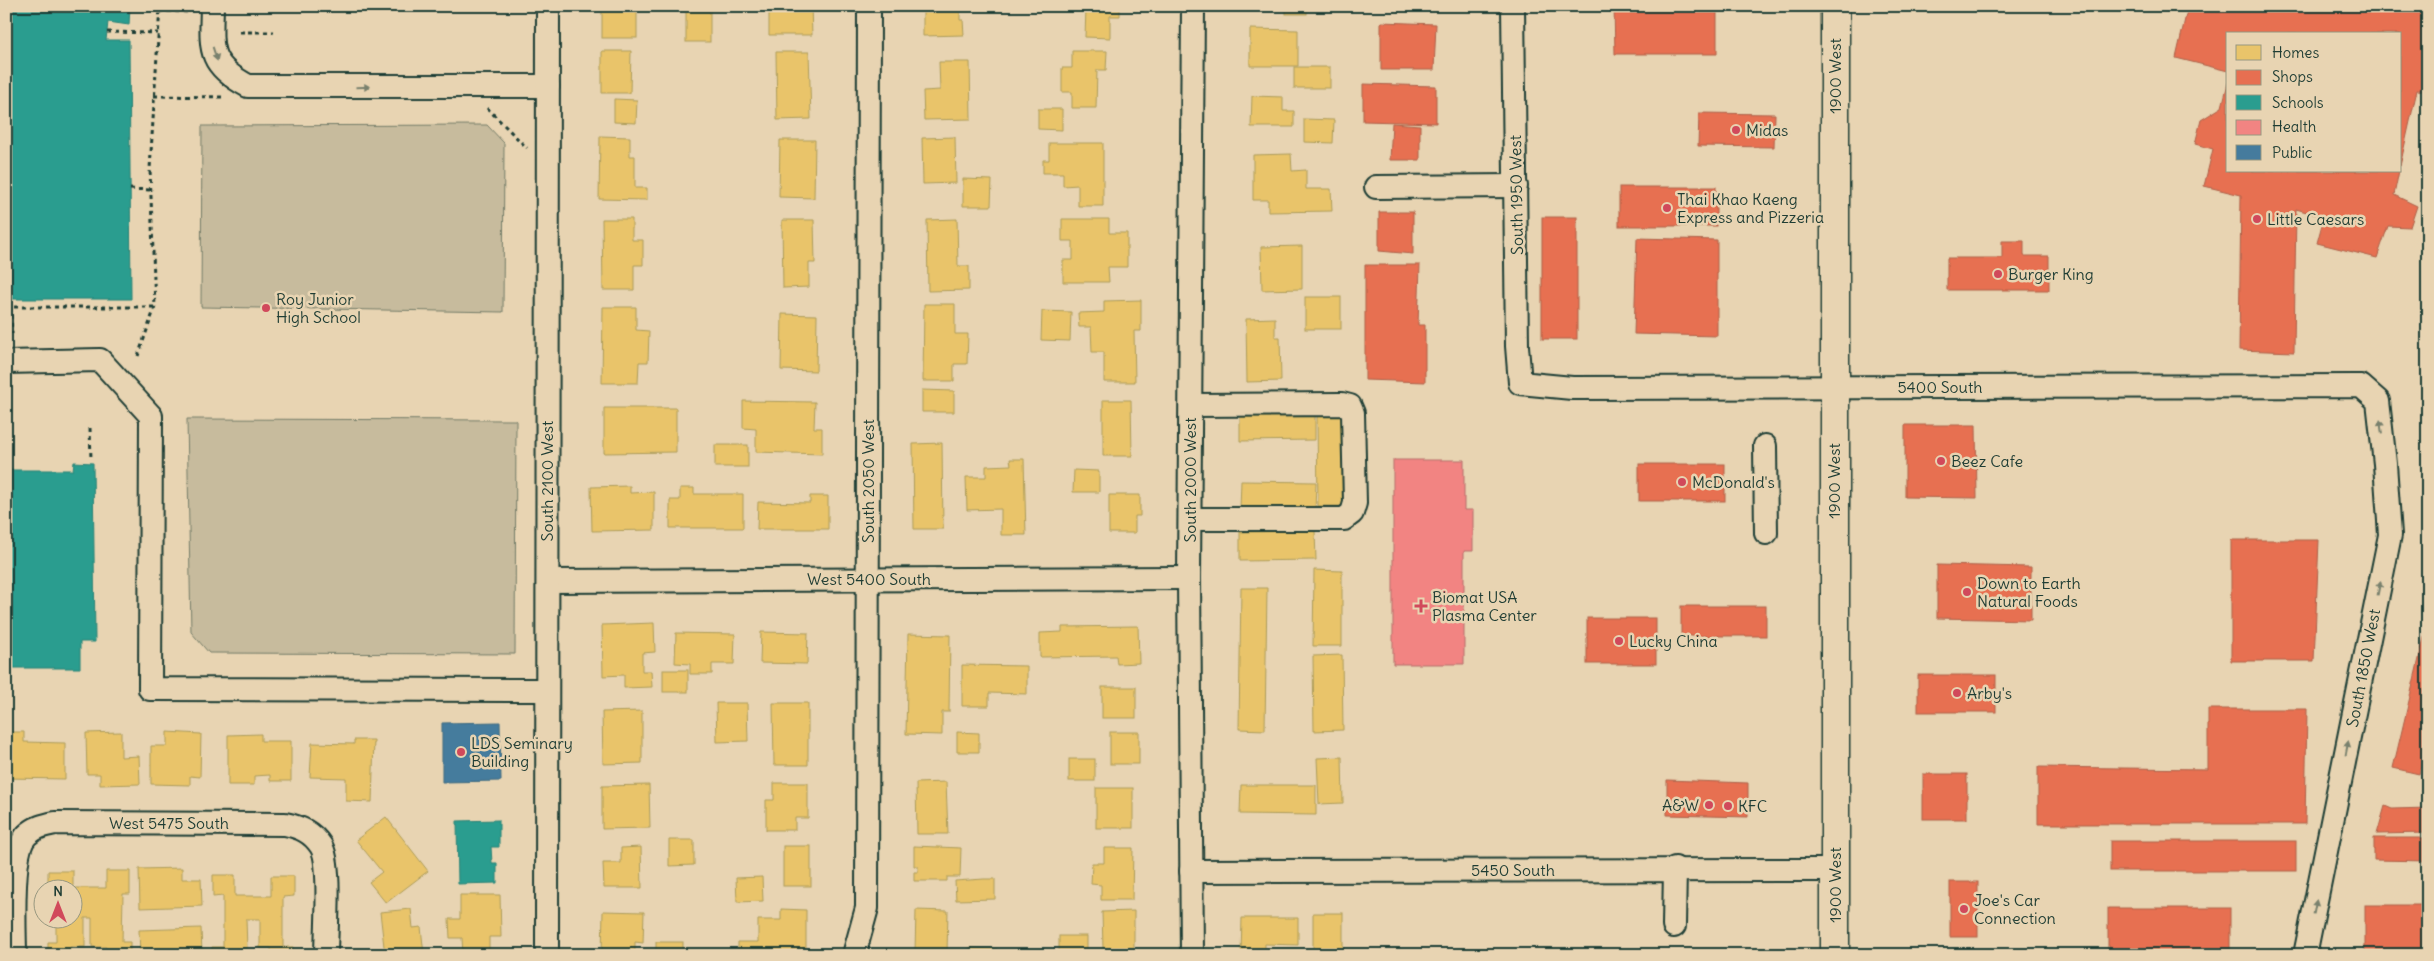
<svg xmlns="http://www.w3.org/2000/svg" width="2434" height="961" font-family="Delius,sans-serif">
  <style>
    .green { fill: #c7bb9d; stroke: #737c68 }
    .homes { fill: #e9c46a; stroke: #ac9c5a }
    .shops { fill: #e76f51; stroke: #ab6048 }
    .schools { fill: #2a9d8f; stroke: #278074 }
    .health { fill: #f28482; stroke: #b36f6b }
    .public { fill: #457b9d; stroke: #3a687e }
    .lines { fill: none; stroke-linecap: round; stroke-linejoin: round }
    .minor-casing { stroke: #1f3d34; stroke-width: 26 }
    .major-casing { stroke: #1f3d34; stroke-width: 31 }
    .path { stroke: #1f3d34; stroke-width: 3; stroke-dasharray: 4 4; stroke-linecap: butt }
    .minor { stroke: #e8d4b2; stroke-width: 22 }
    .major { stroke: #e8d4b2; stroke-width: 28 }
    .oneway { fill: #79816d }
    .poi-dot { fill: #d1495b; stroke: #e8d4b2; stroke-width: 2 }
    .labels { text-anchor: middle; stroke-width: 5; stroke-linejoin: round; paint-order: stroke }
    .street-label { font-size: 16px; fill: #1f3d34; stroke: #e8d4b2 }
    .poi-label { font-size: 16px; fill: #1f3d34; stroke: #e8d4b2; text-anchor: start }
  </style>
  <rect width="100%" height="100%" fill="#e8d4b2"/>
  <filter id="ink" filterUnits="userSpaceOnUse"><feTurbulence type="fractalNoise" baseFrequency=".02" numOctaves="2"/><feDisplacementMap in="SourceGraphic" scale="10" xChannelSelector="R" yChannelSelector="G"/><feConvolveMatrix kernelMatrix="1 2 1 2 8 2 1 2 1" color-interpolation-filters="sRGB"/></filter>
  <g filter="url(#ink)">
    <g class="green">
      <polygon points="487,125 504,143 503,312 201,307 202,126"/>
      <polygon points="187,419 516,420 515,654 209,653 191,632"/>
    </g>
    <g class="homes">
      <rect x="602" y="6" width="35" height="32"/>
      <polygon points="769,6 811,6 812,35 769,35"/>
      <polygon points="923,6 960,6 960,20 963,20 964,35 923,36"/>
      <polygon points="1078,6 1120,6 1120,16 1110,16 1110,38 1085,37 1086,8"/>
      <rect x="1286" y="6" width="21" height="8"/>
      <rect x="686" y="11" width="24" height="31"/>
      <polygon points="1250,29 1298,30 1298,66 1250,66"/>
      <polygon points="602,51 631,51 630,93 602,93"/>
      <polygon points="1072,51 1107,51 1106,70 1097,70 1096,108 1072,108 1072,92 1062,92 1062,68 1072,68"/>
      <polygon points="776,52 809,52 811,119 777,120"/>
      <polygon points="939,62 970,62 971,119 924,120 923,91 940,90"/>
      <rect x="1294" y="67" width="36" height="21"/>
      <polygon points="1252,96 1283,97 1283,111 1294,111 1294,127 1251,127"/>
      <polygon points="614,99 637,100 636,123 614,122"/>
      <polygon points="1038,109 1062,109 1062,130 1038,129"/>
      <polygon points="1304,119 1334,120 1333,143 1304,142"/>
      <polygon points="600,136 630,137 630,156 635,156 635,188 647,188 647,200 599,199"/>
      <polygon points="955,137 956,183 923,184 922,138"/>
      <polygon points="780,140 815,140 814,198 779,197"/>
      <polygon points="1049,143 1103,143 1103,206 1078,206 1078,185 1063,186 1063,173 1043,173 1043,160 1049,160"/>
      <polygon points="1291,154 1292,171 1306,170 1306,189 1331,189 1332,211 1268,212 1268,200 1253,200 1253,155"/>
      <polygon points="963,179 992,180 991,206 963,206"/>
      <polygon points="602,219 632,219 632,240 643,240 643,265 634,265 634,290 603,290"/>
      <polygon points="957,219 958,266 969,266 969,290 928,291 927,220"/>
      <polygon points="1062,219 1109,219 1109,233 1127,233 1127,267 1108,267 1109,282 1063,282 1063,260 1073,260 1073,241 1062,241"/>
      <polygon points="782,220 814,220 815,263 809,263 809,287 783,288"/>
      <polygon points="1302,246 1302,289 1262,290 1261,247"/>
      <rect x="1305" y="297" width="36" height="32"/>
      <polygon points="1141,300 1141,331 1134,331 1135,382 1104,382 1104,352 1092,352 1091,327 1079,327 1078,313 1104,312 1104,301"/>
      <polygon points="924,304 955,304 955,334 968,334 967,364 954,364 954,381 923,381"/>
      <polygon points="603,307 636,307 636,330 649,331 648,362 639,362 638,383 602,383"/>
      <polygon points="1042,311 1071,312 1070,341 1041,340"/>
      <polygon points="782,314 817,315 816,371 781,370"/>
      <polygon points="1275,318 1275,337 1280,337 1281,381 1247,382 1246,319"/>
      <polygon points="922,390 954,391 954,412 922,412"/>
      <polygon points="1103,400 1131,400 1132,456 1103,456"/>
      <polygon points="743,401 815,402 814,428 822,428 822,454 756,452 756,429 743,428"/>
      <polygon points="604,408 676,408 676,452 604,453"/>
      <polygon points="1315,411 1315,440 1240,441 1240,412"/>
      <polygon points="1317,416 1343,416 1344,506 1318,506"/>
      <polygon points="942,443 943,529 914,529 913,444"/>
      <rect x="715" y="445" width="33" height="22"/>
      <polygon points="1010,459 1024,459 1026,535 1001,535 1001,509 967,510 966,477 986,477 986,466 1011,465"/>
      <polygon points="1074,470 1099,471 1099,492 1073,492"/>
      <polygon points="1241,481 1316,482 1315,511 1240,509"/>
      <polygon points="630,486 630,493 654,492 654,530 592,531 591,487"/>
      <polygon points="680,488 694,488 694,494 743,494 743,528 670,528 670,500 680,500"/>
      <polygon points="1109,495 1140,495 1140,516 1135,516 1135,533 1109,533"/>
      <polygon points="810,496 828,496 828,529 757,529 758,502 810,503"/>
      <polygon points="1315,531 1316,560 1240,561 1240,532"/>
      <polygon points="1314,570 1342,571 1342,646 1313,646"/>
      <polygon points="1241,588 1267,588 1265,730 1239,729"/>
      <polygon points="654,623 655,652 642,653 642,671 651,671 652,687 624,688 624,675 603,676 602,625"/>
      <polygon points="1138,626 1139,663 1117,664 1116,656 1040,657 1040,633 1062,632 1062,627"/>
      <polygon points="761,632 808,633 807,664 760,663"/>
      <polygon points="676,633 735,634 734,664 712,664 712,674 690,674 690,664 675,663"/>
      <polygon points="908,634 950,635 949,712 942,712 942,735 906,734"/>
      <polygon points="1342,655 1343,730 1314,731 1313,656"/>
      <polygon points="962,665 1027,666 1027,694 989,693 989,706 962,706"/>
      <rect x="663" y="670" width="25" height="22"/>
      <rect x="1102" y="687" width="34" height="31"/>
      <polygon points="716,703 747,703 748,741 717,742"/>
      <polygon points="773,703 808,703 808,765 774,765"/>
      <polygon points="642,711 642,763 603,764 602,712"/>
      <polygon points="9,732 24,732 24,742 65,743 65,779 6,778 6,742 8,742"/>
      <polygon points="121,732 121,757 139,756 140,784 100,785 100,774 87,774 86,733"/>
      <polygon points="167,732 201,734 200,777 190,776 190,785 151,784 151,746 167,746"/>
      <polygon points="957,732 979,733 979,752 957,752"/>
      <rect x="1110" y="732" width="29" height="32"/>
      <polygon points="261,734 261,741 291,741 291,781 270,781 270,775 254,776 254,785 228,785 228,735"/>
      <polygon points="354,740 374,740 372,802 346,801 346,778 310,777 312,743 354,744"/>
      <polygon points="1342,757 1343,803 1319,804 1317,758"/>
      <rect x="1069" y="759" width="26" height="22"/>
      <polygon points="946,782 948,834 917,834 916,783"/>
      <polygon points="774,783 808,783 808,818 795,818 795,830 766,830 766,800 774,800"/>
      <polygon points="649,785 650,828 602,829 602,786"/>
      <polygon points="1241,785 1316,785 1316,815 1240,814"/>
      <rect x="1096" y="788" width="37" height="40"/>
      <polygon points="386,817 428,871 386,903 369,882 382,872 356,840"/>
      <polygon points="669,840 694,840 694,865 669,866"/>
      <rect x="783" y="846" width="28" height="40"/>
      <polygon points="914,846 961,848 960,877 947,877 947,881 914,881 914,872 918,872 918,866 914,866"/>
      <polygon points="641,847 642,888 604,888 603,863 621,863 621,848"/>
      <polygon points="1104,848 1133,848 1132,900 1101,900 1101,885 1091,884 1092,863 1104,863"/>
      <polygon points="182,868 182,879 201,879 202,906 140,908 139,869"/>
      <polygon points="48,871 73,871 73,888 106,888 106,871 130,871 130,894 123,894 122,942 130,942 130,955 106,955 106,947 92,947 92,918 85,918 85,947 70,947 70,955 48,955 48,942 56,942 56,918 72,918 72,888 48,888"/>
      <polygon points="213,875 235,875 235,896 271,896 271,876 294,876 294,896 283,897 283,947 293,947 293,955 271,955 271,948 260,948 260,919 246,919 247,949 235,949 235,955 212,955 212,947 223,947 223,896 213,897"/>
      <polygon points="762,877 763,901 737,902 736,878"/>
      <polygon points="984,879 995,879 995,899 956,900 955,881"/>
      <polygon points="460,895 500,895 501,937 489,937 489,955 463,955 462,938 450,938 449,919 460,919"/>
      <polygon points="411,909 413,928 421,927 424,955 385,955 380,912"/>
      <polygon points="781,909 806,910 806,952 766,952 766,955 738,955 738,942 758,942 758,920 781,920"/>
      <polygon points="916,910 948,911 947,953 915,952"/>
      <polygon points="603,911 644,912 643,943 635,942 635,955 602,954"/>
      <polygon points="1134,911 1134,948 1103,948 1102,912"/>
      <rect x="1313" y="913" width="30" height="42"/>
      <polygon points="1242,918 1298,918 1298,945 1265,944 1265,955 1241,955"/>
      <polygon points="201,928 202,955 140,955 139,930"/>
      <rect x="1059" y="936" width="28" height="19"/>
      <rect x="656" y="942" width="27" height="13"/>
      <polygon points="969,948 997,949 996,955 969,955"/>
    </g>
    <g class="shops">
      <polygon points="1614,6 1717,6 1717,54 1615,54"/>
      <polygon points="2188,6 2428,6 2428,40 2423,59 2428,61 2428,91 2417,90 2400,166 2400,34 2228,34 2228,71 2176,58"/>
      <polygon points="1381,22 1436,24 1434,70 1381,70"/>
      <polygon points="2228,83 2228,171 2399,171 2394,195 2417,206 2410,227 2388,226 2377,258 2317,243 2324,217 2296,209 2294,352 2239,350 2241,195 2204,186 2213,149 2195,144 2201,120 2222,107"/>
      <polygon points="1363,84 1436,86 1436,123 1363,121"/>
      <polygon points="1699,113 1775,114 1774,147 1698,146"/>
      <polygon points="1392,123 1420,125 1420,160 1390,160"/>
      <rect x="1619" y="187" width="97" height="39"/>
      <polygon points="1379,212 1413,212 1413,254 1379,251"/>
      <rect x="1542" y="217" width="35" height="122"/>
      <polygon points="1637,238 1717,240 1717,336 1634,334"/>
      <polygon points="2002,241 2024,241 2024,256 2049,256 2049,290 1947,290 1947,258 2002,258"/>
      <polygon points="1365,265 1420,265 1418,325 1425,325 1425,382 1365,380"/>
      <polygon points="1905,425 1976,425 1977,498 1905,497"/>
      <rect x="1639" y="464" width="86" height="37"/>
      <polygon points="2231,540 2319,540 2314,661 2231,661"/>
      <polygon points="1937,565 2031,567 2031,620 1937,618"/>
      <rect x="1681" y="606" width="85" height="30"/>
      <rect x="1587" y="618" width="69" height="46"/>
      <polygon points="2428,621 2428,737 2419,774 2393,768"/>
      <rect x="1918" y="675" width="78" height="37"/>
      <polygon points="2208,709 2307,709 2305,824 2038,824 2038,767 2208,769"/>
      <rect x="1923" y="774" width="44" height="45"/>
      <polygon points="1667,780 1748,783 1748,817 1667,815"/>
      <polygon points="2385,806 2392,809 2428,808 2428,833 2377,834"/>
      <polygon points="2374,838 2428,838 2428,861 2374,860"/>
      <rect x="2110" y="841" width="186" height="30"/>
      <rect x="1950" y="882" width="28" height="55"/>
      <rect x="2365" y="905" width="63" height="50"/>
      <rect x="2108" y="908" width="122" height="47"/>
    </g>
    <g class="schools">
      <polygon points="6,6 130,6 129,25 108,22 106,40 129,40 131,299 6,299"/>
      <polygon points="74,462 93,463 95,642 80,642 80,668 6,668 6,470 73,470"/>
      <polygon points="499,820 499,847 491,847 492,863 497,863 497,883 458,884 457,821"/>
    </g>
    <polygon class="health" points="1393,460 1464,460 1464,510 1473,510 1473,551 1464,551 1464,664 1393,664"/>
    <polygon class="public" points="500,722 501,781 442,782 442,723"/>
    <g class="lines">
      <g class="minor-casing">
        <g id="minor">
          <path d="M 212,6 C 211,49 207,64 248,86 L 548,86"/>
          <polyline points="1513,6 1517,346 1520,383 1572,388 2361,386 2378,401 2385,464 2390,535 2305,955"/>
          <polyline points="1376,187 1516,186"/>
          <polyline points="6,362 100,360 151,416 150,689 547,690"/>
          <polyline points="1765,446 1766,533"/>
          <polyline points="1190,519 1344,519 1352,513 1355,503 1353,413 1350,406 1342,404 1191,405"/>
          <polyline points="548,581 1189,578"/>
          <polyline points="1191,871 1835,870"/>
          <polyline points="1674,926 1675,868"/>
          <path d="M 15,955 C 15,930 10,851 27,835 C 35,827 45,825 55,823 L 285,824 C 300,827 312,832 321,846 C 332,863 326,931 326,955"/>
          <polyline points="547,955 548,6"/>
          <polyline points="854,955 867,908 869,6"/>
          <polyline points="1192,955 1189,578 1193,6"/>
        </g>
      </g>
      <g class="major-casing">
        <polyline id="major" points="1835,955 1835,6"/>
      </g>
      <g class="path">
        <polyline points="159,11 188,12"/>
        <polyline points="107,32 158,33"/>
        <polyline points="240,32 274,32"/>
        <polyline points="154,96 224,97"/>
        <polyline points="487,108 527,148"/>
        <polyline points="130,189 151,190"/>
        <polyline points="6,307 155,307"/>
        <polyline points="10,307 12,334"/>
        <polyline points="138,356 155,307 150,169 160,6"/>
        <polyline points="90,428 91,460"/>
      </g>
      <use href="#minor" class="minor"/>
      <use href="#major" class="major"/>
    </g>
    <defs><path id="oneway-solid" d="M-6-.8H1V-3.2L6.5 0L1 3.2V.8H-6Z" transform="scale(1.25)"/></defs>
    <g class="oneway">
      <use href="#oneway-solid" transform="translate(215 54) rotate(72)"/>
      <use href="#oneway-solid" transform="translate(363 87) rotate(-1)"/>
      <use href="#oneway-solid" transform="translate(2381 427) rotate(-97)"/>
      <use href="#oneway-solid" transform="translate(2379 588) rotate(-79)"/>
      <use href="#oneway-solid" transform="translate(2347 748) rotate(-79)"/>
      <use href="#oneway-solid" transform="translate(2315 907) rotate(-79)"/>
    </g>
  </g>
  <g class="poi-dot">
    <circle cx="1736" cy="130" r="5"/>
    <circle cx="1667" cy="208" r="5"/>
    <circle cx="2257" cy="219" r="5"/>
    <circle cx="1998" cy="274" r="5"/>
    <circle cx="266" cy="308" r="5"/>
    <circle cx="1941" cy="461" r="5"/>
    <circle cx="1682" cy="482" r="5"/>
    <circle cx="1967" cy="592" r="5"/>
    <path d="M1418.5 598.5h5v5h5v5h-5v5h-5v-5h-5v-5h5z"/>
    <circle cx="1619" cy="641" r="5"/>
    <circle cx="1957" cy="693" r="5"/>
    <circle cx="461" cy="752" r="5"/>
    <circle cx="1709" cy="805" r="5"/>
    <circle cx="1728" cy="806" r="5"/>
    <circle cx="1964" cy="909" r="5"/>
  </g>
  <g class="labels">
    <g class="street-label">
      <text transform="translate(1835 76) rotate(-90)" y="6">1900 West</text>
      <text transform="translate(1516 195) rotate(-91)" y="6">South 1950 West</text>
      <text x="1940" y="393">5400 South</text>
      <text transform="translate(1190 480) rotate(-90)" y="6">South 2000 West</text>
      <text transform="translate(547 481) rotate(-90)" y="6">South 2100 West</text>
      <text transform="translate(868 481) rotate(-90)" y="6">South 2050 West</text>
      <text transform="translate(1834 481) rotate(-90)" y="6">1900 West</text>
      <text x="869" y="585">West 5400 South</text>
      <text transform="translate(2363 668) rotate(-79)" y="6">South 1850 West</text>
      <text x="169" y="829">West 5475 South</text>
      <text x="1513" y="876">5450 South</text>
      <text transform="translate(1835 885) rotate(-90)" y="6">1900 West</text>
    </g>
    <g class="poi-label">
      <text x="1746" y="136">Midas</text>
      <text x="1677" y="205">Thai Khao Kaeng<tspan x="1677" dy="18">Express and Pizzeria</tspan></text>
      <text x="2267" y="225">Little Caesars</text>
      <text x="2008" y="280">Burger King</text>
      <text x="276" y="305">Roy Junior<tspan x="276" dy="18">High School</tspan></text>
      <text x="1951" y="467">Beez Cafe</text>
      <text x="1692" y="488">McDonald's</text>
      <text x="1977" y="589">Down to Earth<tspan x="1977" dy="18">Natural Foods</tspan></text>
      <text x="1432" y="603">Biomat USA<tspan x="1432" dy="18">Plasma Center</tspan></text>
      <text x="1629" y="647">Lucky China</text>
      <text x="1967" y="699">Arby's</text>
      <text x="471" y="749">LDS Seminary<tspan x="471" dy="18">Building</tspan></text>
      <text x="1699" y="811" text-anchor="end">A&amp;W</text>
      <text x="1738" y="812">KFC</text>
      <text x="1974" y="906">Joe's Car<tspan x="1974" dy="18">Connection</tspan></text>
    </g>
  </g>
  <rect width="2434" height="961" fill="none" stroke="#e8d4b2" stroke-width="25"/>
  <rect x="12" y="12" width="2409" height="936" fill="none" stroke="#1f3d34" stroke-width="2" filter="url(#ink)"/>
  <rect x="2226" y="32" width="175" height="140" fill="#e8d4b2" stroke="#989880"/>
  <rect x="2236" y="45" width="25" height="15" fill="#e9c46a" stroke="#989880"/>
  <text x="2272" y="58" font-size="15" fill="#1f3d34">Homes</text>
  <rect x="2236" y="70" width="25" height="15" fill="#e76f51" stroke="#989880"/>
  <text x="2272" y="82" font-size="15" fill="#1f3d34">Shops</text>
  <rect x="2236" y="95" width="25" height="15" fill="#2a9d8f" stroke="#989880"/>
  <text x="2272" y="108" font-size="15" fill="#1f3d34">Schools</text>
  <rect x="2236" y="120" width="25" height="15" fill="#f28482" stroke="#989880"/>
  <text x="2272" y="132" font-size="15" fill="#1f3d34">Health</text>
  <rect x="2236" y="145" width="25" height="15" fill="#457b9d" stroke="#989880"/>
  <text x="2272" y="158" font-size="15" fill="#1f3d34">Public</text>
  <g transform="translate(58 904)"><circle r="24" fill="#e8d4b2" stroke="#989880"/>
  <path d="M0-4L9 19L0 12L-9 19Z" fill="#d1495b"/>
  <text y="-8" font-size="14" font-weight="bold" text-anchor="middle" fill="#1f3d34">N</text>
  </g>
</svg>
